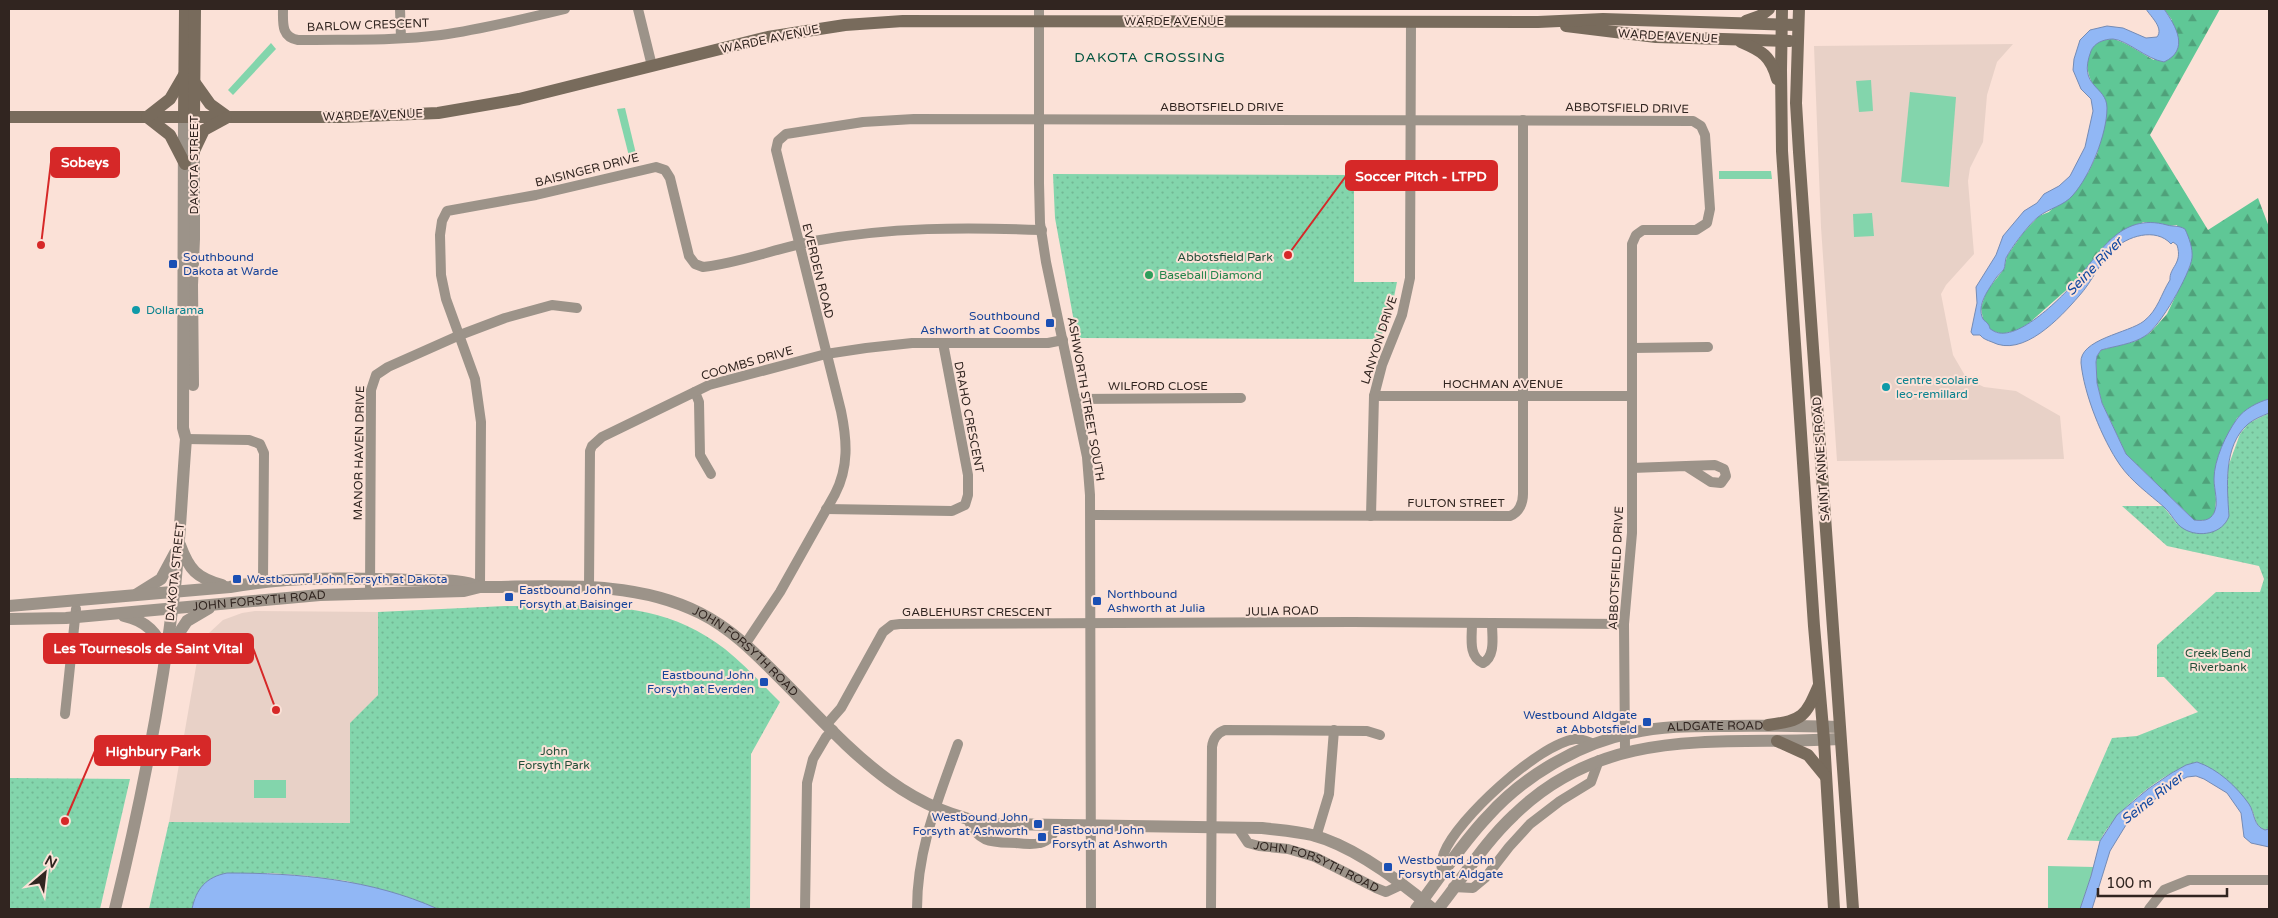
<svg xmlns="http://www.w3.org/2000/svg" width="2278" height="918" font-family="'Varela Round',sans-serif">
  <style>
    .education { fill: #e8d1c7 }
    .grass { fill: #83d5ac }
    .forest { fill: url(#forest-firs) }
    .park { fill: url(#park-dots) }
    .water { fill: #91b7f5; stroke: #748bb5 }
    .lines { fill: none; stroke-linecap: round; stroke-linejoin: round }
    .minor { stroke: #9c9389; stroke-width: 10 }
    .tertiary { stroke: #9c9389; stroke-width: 12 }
    .secondary { stroke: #786b5c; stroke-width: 12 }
    .transit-dot { fill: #1a4fb4; stroke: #fbe1d7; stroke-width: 2 }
    .leisure-dot { fill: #2e9e5b; stroke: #fbe1d7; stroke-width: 2 }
    .culture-dot { fill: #0f9aa8; stroke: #fbe1d7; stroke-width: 2 }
    .labels { text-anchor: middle; stroke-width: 4; stroke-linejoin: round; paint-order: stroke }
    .street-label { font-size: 12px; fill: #312520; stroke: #fbe1d7 }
    .transit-label { font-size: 12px; fill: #164399; stroke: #fbe1d7; text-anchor: start }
    .park-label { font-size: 12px; fill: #224e39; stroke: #fbe1d7 }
    .leisure-label { font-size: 12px; fill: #27864d; stroke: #fbe1d7; text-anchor: start }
    .culture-label { font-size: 12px; fill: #0d838f; stroke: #fbe1d7; text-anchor: start }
    .neighbourhood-label { font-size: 14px; letter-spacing: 1px; fill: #00533e; stroke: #fbe1d7 }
    .water-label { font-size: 14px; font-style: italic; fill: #134aa1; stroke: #fbe1d7 }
    .leader { fill: none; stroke: #d62828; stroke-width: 2 }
    .callout-dot { fill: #d62828; stroke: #fbe1d7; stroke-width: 2 }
    .callout { fill: #d62828; stroke: #d62828; stroke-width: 2 }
    .callout-label { font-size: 14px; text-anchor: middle; font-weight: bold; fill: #fff }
  </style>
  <defs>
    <pattern id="forest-firs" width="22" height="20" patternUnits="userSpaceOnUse" patternTransform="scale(1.25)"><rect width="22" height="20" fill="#5fc796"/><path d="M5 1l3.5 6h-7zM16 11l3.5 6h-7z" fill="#4fa17a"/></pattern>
    <pattern id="park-dots" width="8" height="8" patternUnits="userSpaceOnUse" patternTransform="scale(1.25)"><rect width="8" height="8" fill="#83d5ac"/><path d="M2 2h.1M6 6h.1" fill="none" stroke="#72b794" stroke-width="1.8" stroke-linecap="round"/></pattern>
  </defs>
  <rect width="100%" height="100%" fill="#fbe1d7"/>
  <g class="education">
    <polygon points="2013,44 1997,62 1987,95 1983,142 1970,168 1968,181 1974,254 1946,285 1941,294 1953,355 1967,379 1984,387 2016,391 2060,416 2064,459 1837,461 1821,227 1814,46"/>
    <polygon points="255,611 378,612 378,695 350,723 350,823 169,822 197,661 209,633 223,620 242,613"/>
  </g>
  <g class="grass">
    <polygon points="271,43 276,49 233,95 228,90"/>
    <polygon points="1871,80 1873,111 1859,112 1856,81"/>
    <polygon points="1910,92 1956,97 1949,187 1901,182"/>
    <polygon points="625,108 637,158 630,160 617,109"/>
    <polygon points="1719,171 1771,171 1772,179 1719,179"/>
    <polygon points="1872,213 1874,236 1854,237 1853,214"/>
    <rect x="254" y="780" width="32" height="18"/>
    <polygon points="2048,866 2094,867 2080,909 2048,909"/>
  </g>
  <path class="forest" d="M 2164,9 L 2220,9 L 2150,135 L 2208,230 L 2258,198 L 2269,227 L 2269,399 L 2237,418 L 2217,462 L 2214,479 L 2216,500 L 2215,511 L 2211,518 L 2206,520 L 2194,520 L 2126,454 L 2102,403 L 2097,383 L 2096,362 L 2097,356 L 2101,350 L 2136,341 L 2150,333 L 2167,314 L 2190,266 L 2177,225 L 2170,226 L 2143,222 L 2028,324 L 2018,330 L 2002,334 L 1990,330 L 1983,319 L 1981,308 L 1986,292 L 2004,269 L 2007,256 L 2023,233 L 2039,216 L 2049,212 L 2088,173 L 2097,154 L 2106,120 L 2101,93 C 2081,79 2082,38 2112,39 C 2123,40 2144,55 2154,60 L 2172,20 Z"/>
  <g class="park">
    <polygon points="1053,174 1354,175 1354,282 1397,282 1391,312 1380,339 1077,338 1055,218"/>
    <path d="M 2269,413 L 2269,829 L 2265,830 C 2254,826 2256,816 2251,808 C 2246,799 2208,771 2197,762 C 2164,771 2115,810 2100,841 L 2067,840 L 2112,738 L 2137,736 L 2198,712 L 2164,677 L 2157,677 L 2157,645 L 2216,592 L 2260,592 L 2264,579 L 2259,566 L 2167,546 L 2122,506 L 2163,506 L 2177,524 L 2215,531 L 2227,521 L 2228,467 L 2240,434 L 2249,423 Z"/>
    <path d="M 505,606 C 584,606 659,597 725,649 C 745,665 762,684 780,702 L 751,754 L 750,909 L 438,909 L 405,897 L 347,881 L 309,876 L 270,873 L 227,873 L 195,897 L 192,909 L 149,909 L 169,822 L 350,823 L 350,723 L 378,695 L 378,612 Z"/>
    <polygon points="9,778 130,779 100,909 9,909"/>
  </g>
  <g class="water">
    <path d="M 2146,9 L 2164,9 C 2176,26 2190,50 2164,62 C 2146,59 2127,40 2113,39 C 2104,39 2094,43 2091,51 C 2077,88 2107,85 2107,108 C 2107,134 2090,176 2073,195 C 2064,206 2049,208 2038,217 C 2029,224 2011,248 2006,258 C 2005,262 2005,266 2004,269 C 2002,272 1998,275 1996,278 C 1989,289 1976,305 1983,319 C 1984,321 1987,322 1988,324 C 1991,328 1988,328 1992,330 C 2014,346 2061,298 2075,282 C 2100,253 2120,212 2167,225 C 2174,227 2178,225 2185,229 C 2189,238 2193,248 2192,258 C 2190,274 2160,327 2145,336 C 2133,344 2115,346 2101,350 L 2097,356 L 2096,362 L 2097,383 L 2102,403 L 2126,454 L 2194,520 C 2202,521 2210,521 2214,513 C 2219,503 2214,490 2214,479 C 2214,460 2226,434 2237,419 C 2244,409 2258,402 2269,399 L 2269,413 C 2262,416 2254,419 2248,424 C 2223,446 2227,486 2229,516 C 2223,534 2199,538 2184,529 C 2175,524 2172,514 2164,507 C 2149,494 2131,481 2120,465 C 2102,439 2084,394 2081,363 C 2079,339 2129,333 2144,321 C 2158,310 2161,294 2170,280 C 2169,267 2183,264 2177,245 L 2173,242 L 2171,244 C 2156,227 2127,236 2113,250 C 2099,263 2092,282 2079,296 C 2060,318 2023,358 1992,342 C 1987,340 1983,339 1980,335 L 1973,335 L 1971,332 L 1977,303 L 1976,287 L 1996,255 L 2003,236 L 2024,211 L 2037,203 L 2044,194 L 2059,186 L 2070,176 L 2085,147 L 2093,111 L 2091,99 L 2081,89 L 2073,70 L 2074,59 L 2080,40 L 2090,30 L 2107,26 L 2123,28 L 2146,38 L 2157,37 C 2164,28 2151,17 2146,9 Z"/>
    <path d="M 2197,762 C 2218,769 2237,787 2249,804 C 2255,813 2253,826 2265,830 L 2269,829 L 2269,847 L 2251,843 L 2244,837 L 2241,813 L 2227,793 L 2204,779 L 2196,776 L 2187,777 L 2174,784 L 2129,820 L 2110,851 L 2092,909 L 2080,909 L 2091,876 L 2100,841 L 2117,815 L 2148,789 L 2170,774 L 2186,765 Z"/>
    <path d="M 227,873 C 299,873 371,879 438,909 L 192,909 C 196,889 206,877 227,873 Z"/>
  </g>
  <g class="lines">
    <g class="minor">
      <path d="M 283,9 C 283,23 281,37 298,40 C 346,39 393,41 441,35 C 483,29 524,19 565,9"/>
      <polyline points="400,9 401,38"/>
      <polyline points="638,9 652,66"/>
      <polyline points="1039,9 1039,183 1040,223 1046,262 1087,457 1090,495 1091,909"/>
      <polyline points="1632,348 1708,347"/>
      <polyline points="695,392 699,402 700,455 711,474"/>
      <polyline points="1374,396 1632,396"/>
      <polyline points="1075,399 1241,398"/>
      <polyline points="186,439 249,440 260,444 264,453 263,581"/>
      <polyline points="1632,468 1686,466 1711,482 1721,483 1726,476 1724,469 1715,465 1686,466"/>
      <polyline points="826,509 952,511 965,505 968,495 968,475 943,343"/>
      <path d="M 1091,515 L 1510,516 C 1519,513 1523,503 1523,494 L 1523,120"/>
      <polyline points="1371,516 1374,396 1382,365 1402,315 1410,278 1411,21"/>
      <path d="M 480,587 L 481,422 L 475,379 L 446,299 L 441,275 L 440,235 L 442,221 L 447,211 L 536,195 L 656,167 L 665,170 L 670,178 L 689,256 L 695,264 L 703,267 C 741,263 777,248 814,241 C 889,227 965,227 1042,230"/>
      <polyline points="589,587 590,451 592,446 602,437 709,385 826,354 866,348 912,343 1048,343 1063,340"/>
      <polyline points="370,594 371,390 376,375 388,367 460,335 505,318 552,305 577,308"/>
      <path d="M 1472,624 C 1472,637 1468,657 1483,663 C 1496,656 1492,636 1492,624"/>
      <path d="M 746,643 L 780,592 L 835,494 C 849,467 847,440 841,411 L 776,150 L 778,141 L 786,134 L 863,122 L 914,119 L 1693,121 L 1701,126 L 1705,135 L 1710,209 L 1707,223 L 1696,230 L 1643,230 L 1636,235 L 1632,244 L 1632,533 L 1624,624 L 1625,752"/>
      <polyline points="65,714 76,609"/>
      <polyline points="827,724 841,708 883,632 892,625 900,624 1353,622 1624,624"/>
      <path d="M 968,820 C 979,844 993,842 1016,843 C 1024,844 1032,845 1040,843 C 1049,841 1054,833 1059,825"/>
      <path id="s1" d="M 1238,828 L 1248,843 L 1259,846 L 1288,849 L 1315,857 L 1376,888 L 1386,892 L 1401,885"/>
      <polyline points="1316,837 1329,794 1334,730"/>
      <path d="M 1441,875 C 1442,868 1441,860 1444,853 C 1457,819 1539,744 1575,739 C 1582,738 1588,742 1594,744"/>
      <polyline points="1453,887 1473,888 1485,878 1509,847 1530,824 1560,801 1591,782 1599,760"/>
      <polyline points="805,909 807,783 813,759 826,737 833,730"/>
      <path d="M 917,909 C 917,849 938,800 958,744"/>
      <path d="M 1211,909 L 1212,747 C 1213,738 1217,733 1225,730 L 1367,731 L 1380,735"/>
      <polyline points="2149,909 2164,890 2189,880 2269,880"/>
    </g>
    <g class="tertiary">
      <polyline points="193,385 192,285 194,239 194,117"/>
      <path d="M 180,545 C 189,570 197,578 222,585"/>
      <polyline points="137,594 161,579 175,553"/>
      <path d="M 9,606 L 230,587 C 291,576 354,578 416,580 C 437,581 460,578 480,587"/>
      <path d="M 124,616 C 147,621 157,633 166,654"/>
      <path id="s2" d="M 9,619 L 66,618 L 320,595 L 464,591 L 480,587 C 553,587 633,579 700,613 C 730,628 753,651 776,674 C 842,739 896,810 993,824 L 1262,828 C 1278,830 1295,831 1312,835 C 1354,846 1400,881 1433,909"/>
      <polyline points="169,648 187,621 209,608"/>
      <path d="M 115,909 C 141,803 162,696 175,587 C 180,538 182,489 186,439 L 183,428 L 184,117"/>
      <path id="s3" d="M 1416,909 C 1440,878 1461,844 1488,816 C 1524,776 1578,744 1631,733 C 1661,726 1691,726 1721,726 C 1761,725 1800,726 1839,727"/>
      <path d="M 1438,909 C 1463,878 1484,843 1514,815 C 1608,723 1721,746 1840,739"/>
    </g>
    <g class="secondary">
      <polyline points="1782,9 1781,70 1782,151 1814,626 1824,740 1834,909"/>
      <polyline points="1799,9 1796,103 1799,152 1853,909"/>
      <polyline points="1746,21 1760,16 1769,9"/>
      <polyline points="1566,26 1656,37 1790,41"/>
      <path d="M 1741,42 C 1762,51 1771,56 1777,79"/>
      <polyline points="195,83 210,104 228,117"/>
      <polyline points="9,117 342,117 438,113 519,99 768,37 845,25 903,21 1538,22 1603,19 1798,25"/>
      <polyline points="147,117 170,135 185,164"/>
      <polyline points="147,117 170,99 184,75"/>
      <polyline points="184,117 185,9"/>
      <polyline points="194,117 195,9"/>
      <polyline points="194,151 204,130 226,118"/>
      <path d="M 1768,725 C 1804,720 1805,717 1819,685"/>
      <polyline points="1777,741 1808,755 1826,777"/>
    </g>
  </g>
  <g class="transit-dot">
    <rect x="168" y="259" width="10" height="10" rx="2.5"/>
    <rect x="1045" y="318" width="10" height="10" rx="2.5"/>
    <rect x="232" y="574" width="10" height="10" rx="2.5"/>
    <rect x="504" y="592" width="10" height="10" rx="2.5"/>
    <rect x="1092" y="596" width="10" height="10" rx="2.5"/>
    <rect x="759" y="677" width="10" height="10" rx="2.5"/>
    <rect x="1642" y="717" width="10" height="10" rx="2.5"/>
    <rect x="1033" y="819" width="10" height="10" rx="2.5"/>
    <rect x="1037" y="832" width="10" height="10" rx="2.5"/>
    <rect x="1383" y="862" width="10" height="10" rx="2.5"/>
  </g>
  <circle class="leisure-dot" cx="1149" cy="275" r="5"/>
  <g class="culture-dot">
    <circle cx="136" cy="310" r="5"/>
    <circle cx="1886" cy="387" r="5"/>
  </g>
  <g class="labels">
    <g class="street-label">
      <text x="1174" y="25">WARDE AVENUE</text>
      <text transform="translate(368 25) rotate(-2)" y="4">BARLOW CRESCENT</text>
      <text transform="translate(1668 36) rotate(3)" y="4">WARDE AVENUE</text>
      <text transform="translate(770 39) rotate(-12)" y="4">WARDE AVENUE</text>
      <text x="1222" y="111">ABBOTSFIELD DRIVE</text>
      <text transform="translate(1627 108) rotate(1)" y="4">ABBOTSFIELD DRIVE</text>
      <text transform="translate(373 115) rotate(-2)" y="4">WARDE AVENUE</text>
      <text transform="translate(194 165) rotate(-90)" y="4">DAKOTA STREET</text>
      <text transform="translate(587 170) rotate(-14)" y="4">BAISINGER DRIVE</text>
      <text transform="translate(818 271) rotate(76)" y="4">EVERDEN ROAD</text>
      <text transform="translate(1379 340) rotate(-72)" y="4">LANYON DRIVE</text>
      <text transform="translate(747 363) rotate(-16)" y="4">COOMBS DRIVE</text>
      <text x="1503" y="388">HOCHMAN AVENUE</text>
      <text x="1158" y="390">WILFORD CLOSE</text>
      <text transform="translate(1086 399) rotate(80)" y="4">ASHWORTH STREET SOUTH</text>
      <text transform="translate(969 417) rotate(79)" y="4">DRAHO CRESCENT</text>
      <text transform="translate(359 453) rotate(-89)" y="4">MANOR HAVEN DRIVE</text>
      <text transform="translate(1821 459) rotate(-94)" y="4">SAINT ANNE'S ROAD</text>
      <text x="1456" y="507">FULTON STREET</text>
      <text transform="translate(1616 568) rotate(-87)" y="4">ABBOTSFIELD DRIVE</text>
      <text transform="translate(175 572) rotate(-84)" y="4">DAKOTA STREET</text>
      <text dy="4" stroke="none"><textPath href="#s2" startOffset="251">JOHN FORSYTH ROAD</textPath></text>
      <text transform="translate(1282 611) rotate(-1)" y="4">JULIA ROAD</text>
      <text x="977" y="616">GABLEHURST CRESCENT</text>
      <text dy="4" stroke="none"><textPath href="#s2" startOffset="756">JOHN FORSYTH ROAD</textPath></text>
      <text dy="4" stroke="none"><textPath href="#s3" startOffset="370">ALDGATE ROAD</textPath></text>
      <text dy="4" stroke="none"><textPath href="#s1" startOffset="91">JOHN FORSYTH ROAD</textPath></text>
    </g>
    <g class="transit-label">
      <text x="183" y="261">Southbound<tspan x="183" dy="14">Dakota at Warde</tspan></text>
      <text x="1040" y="320" text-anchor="end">Southbound<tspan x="1040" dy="14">Ashworth at Coombs</tspan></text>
      <text x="247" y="583">Westbound John Forsyth at Dakota</text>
      <text x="519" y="594">Eastbound John<tspan x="519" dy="14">Forsyth at Baisinger</tspan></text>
      <text x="1107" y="598">Northbound<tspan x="1107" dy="14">Ashworth at Julia</tspan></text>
      <text x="754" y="679" text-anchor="end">Eastbound John<tspan x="754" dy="14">Forsyth at Everden</tspan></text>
      <text x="1637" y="719" text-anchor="end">Westbound Aldgate<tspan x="1637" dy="14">at Abbotsfield</tspan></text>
      <text x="1028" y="821" text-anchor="end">Westbound John<tspan x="1028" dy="14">Forsyth at Ashworth</tspan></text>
      <text x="1052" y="834">Eastbound John<tspan x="1052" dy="14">Forsyth at Ashworth</tspan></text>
      <text x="1398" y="864">Westbound John<tspan x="1398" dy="14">Forsyth at Aldgate</tspan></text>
    </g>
    <g class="park-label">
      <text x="1225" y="261">Abbotsfield Park</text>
      <text x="2218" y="657">Creek Bend<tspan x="2218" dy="14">Riverbank</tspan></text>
      <text x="554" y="755">John<tspan x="554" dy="14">Forsyth Park</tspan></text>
    </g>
    <g class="leisure-label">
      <text x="1159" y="279">Baseball Diamond</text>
    </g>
    <g class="culture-label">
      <text x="146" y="314">Dollarama</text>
      <text x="1896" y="384">centre scolaire<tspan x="1896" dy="14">leo-remillard</tspan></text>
    </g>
    <g class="neighbourhood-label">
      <text x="1150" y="62">DAKOTA CROSSING</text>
    </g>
    <g class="water-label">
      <text transform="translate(2094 266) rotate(-46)" y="5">Seine River</text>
      <text transform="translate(2152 798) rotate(-38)" y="5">Seine River</text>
    </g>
  </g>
  <path class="leader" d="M41 245L51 162M1288 255L1346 176M276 710L253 648M65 821L95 751"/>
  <g class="callout-dot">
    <circle cx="41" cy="245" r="5"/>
    <circle cx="1288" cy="255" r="5"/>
    <circle cx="276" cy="710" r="5"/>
    <circle cx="65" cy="821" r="5"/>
  </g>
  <g class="callout">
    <rect x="51" y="148" width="68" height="29" rx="5"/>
    <rect x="1346" y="161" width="151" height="29" rx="5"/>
    <rect x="44" y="634" width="209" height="29" rx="5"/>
    <rect x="95" y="736" width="115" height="29" rx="5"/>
  </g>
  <g class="callout-label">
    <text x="85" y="167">Sobeys</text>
    <text x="1421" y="181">Soccer Pitch - LTPD</text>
    <text x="148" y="653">Les Tournesols de Saint Vital</text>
    <text x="153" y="756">Highbury Park</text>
  </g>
  <rect width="2278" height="918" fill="none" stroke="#312520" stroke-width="20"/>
  <g transform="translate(45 873) rotate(28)" stroke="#fbe1d7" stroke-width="4" paint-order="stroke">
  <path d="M0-4L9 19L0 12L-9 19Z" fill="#312520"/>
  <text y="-8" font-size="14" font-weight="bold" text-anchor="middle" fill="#312520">N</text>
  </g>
  <path d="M2098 888v8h129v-8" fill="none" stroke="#312520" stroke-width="2.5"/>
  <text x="2106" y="888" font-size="15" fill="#312520" stroke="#fbe1d7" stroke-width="4" paint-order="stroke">100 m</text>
</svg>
